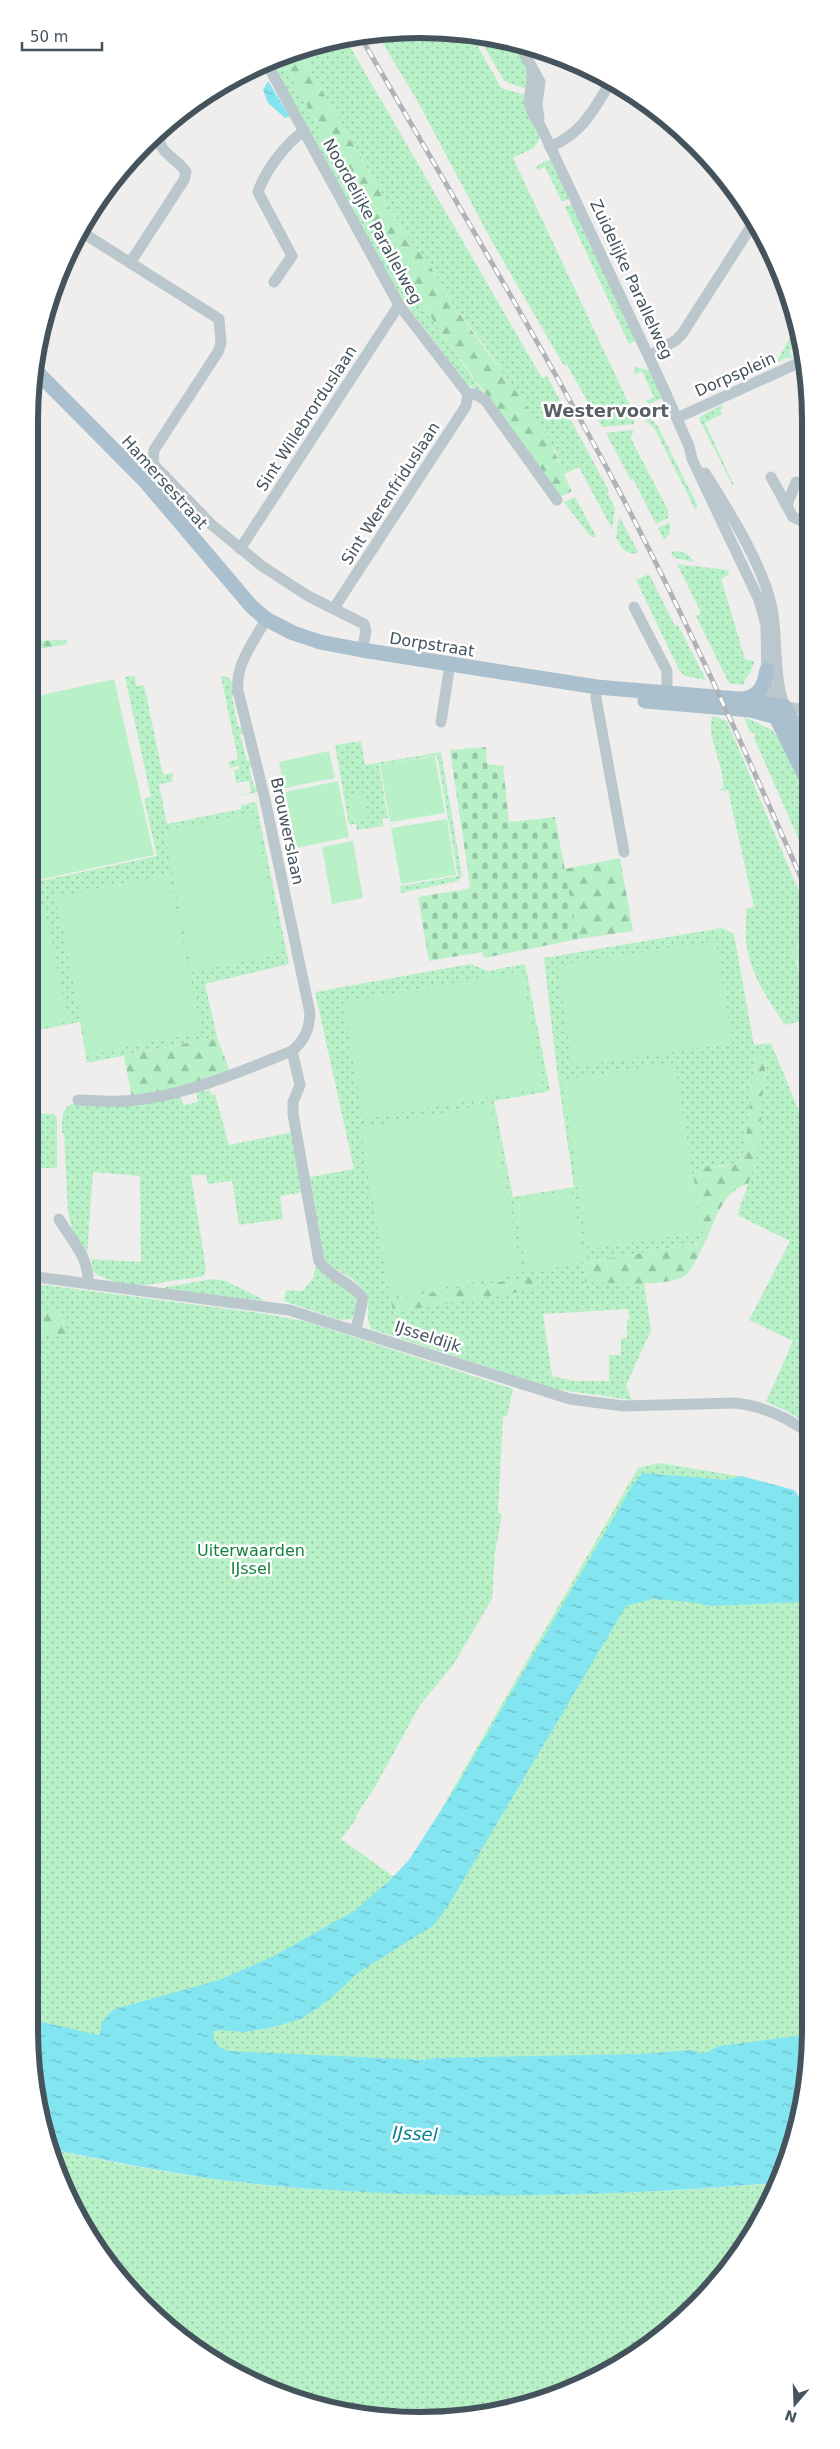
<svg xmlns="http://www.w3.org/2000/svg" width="840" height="2449" font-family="'DejaVu Sans',sans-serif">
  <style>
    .green { fill: url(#green-dots); fill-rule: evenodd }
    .forest { fill: url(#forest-firs) }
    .cemetery { fill: url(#cemetery-stones) }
    .pitch { fill: #b8f1c8 }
    .water { fill: url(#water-ripples) }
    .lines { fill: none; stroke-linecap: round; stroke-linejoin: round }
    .minor { stroke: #bac7cd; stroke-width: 11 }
    .major { stroke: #abc0ce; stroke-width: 15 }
    .rail-casing { stroke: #afb3b8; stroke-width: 5 }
    .rail { stroke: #fff; stroke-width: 3; stroke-dasharray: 9; stroke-linecap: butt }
    .labels { text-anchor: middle; stroke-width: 5; stroke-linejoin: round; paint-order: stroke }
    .street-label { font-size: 16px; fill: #44535c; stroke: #fff }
    .park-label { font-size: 16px; fill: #12813d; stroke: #fff }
    .neighbourhood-label { font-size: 18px; font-weight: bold; fill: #595f63; stroke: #fff }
    .water-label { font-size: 18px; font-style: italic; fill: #07818f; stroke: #fff }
    .rim { fill: none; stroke: #44535c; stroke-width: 6 }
  </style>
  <defs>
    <pattern id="green-dots" width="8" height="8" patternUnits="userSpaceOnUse" patternTransform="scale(1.25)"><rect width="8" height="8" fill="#b8f1c8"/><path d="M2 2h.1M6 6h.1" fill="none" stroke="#97c6a6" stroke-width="1.8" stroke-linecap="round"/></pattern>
    <pattern id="forest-firs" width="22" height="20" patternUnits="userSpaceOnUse" patternTransform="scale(1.25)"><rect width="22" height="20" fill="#b8f1c8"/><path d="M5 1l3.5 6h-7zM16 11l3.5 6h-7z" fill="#97c6a6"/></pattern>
    <pattern id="cemetery-stones" width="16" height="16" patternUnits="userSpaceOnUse" patternTransform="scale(1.25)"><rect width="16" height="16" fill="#b8f1c8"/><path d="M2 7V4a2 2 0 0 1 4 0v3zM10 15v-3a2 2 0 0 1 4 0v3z" fill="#97c6a6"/></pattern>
    <pattern id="water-ripples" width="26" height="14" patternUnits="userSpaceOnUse" patternTransform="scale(1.25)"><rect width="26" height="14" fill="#83e5f0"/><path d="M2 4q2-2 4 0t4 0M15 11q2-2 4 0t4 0" fill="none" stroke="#6dbcc6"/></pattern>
  </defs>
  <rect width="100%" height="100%" fill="#f0eded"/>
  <g class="green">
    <polygon points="445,30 471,34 500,86 504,89 526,95 527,112 540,137 534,148 513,158 631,408 638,405 639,408 635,411 634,424 602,427 567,365 564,366 490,238 418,102 376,32"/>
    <polygon points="478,35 512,40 528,70 527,89 504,81"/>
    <polygon points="345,38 542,378 547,376 609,491 607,493 615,508 612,529 579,467 563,475 556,452 484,345 452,303 427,261 405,234 298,49"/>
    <polygon points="280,56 377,234 438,328 484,394 467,384 399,295 270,60"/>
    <polygon points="550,159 569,199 562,202 545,167 538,170 536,166"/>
    <polygon points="572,204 636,340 629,344 565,207"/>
    <polygon points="793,332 798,335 801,345 789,351 794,360 788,357 776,363"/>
    <polygon points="634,367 650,370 663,398 648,404 646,401 654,397 642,371 634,375"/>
    <polygon points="722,405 723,408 720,410 722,414 705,423 734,485 733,486 699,419 701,416"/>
    <polygon points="647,416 657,425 697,504 696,511 654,428 645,420"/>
    <polygon points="633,430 631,439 668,510 668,518 656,524 633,479 631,480 606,433"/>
    <polygon points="575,497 596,536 596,537 591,537 564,502"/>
    <polygon points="619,516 638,552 635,554 624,551 616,538"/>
    <polygon points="670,522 670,533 664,540 658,528"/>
    <polygon points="678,551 687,554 695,562 674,558 671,552"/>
    <path d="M 677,564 L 728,570 L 729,575 L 721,579 L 745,659 L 754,661 C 753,671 746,676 743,685 L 729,683 L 696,616 L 701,613 Z"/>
    <polygon points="649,574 675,626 678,625 706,680 685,676 679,670 636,580"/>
    <polygon points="135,676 136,686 144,685 163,775 173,773 172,782 159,784 167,824 241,809 241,805 256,802 289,964 205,984 217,1037 87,1063 80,1022 29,1032 29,875 31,883 157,856 144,799 151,797 125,677"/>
    <path d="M 221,676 C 233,676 233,686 235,695 L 232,697 L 238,727 L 242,727 L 244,733 L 240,734 L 247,761 L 251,761 L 252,766 L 249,767 L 254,787 L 257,786 L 257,792 L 239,796 L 251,792 L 249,781 L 236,783 L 234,770 L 239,769 L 239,765 L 230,768 L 228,762 L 238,759 Z"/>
    <path d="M 712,716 L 727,721 L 809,915 L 809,932 L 795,955 L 809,1019 L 785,1025 C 769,1001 752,977 747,948 C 744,935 747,922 746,909 L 754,907 L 728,790 L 719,791 L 723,788 C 725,765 706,740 712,716 Z"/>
    <polygon points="744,717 772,730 785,747 809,803 809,863 754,738 755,733 750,732"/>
    <polygon points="361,741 365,765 441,752 462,875 458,881 401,893 400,886 458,876 437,755 379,765 388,818 382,819 383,826 357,830 356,824 349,825 335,745"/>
    <path d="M 722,928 L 734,934 L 754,1045 L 771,1043 L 809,1135 L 810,1426 L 787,1411 L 766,1402 L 793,1341 L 749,1320 L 790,1241 L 737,1215 L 750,1179 L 767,1058 L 755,1057 L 745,1148 L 739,1164 L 708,1167 L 693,1174 L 703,1233 L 707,1239 L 705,1242 L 583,1263 L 585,1282 L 644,1282 L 651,1330 L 626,1386 L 632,1400 L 554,1389 L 371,1329 C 367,1322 368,1314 368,1306 C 366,1281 344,1275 325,1263 L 323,1253 L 310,1177 L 354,1169 L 315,992 L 470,964 L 488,971 L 525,964 L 550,1091 L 494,1101 L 513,1197 L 574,1187 L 557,1071 L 544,958 ZM 628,1309 L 630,1319 L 627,1320 L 627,1338 L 621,1338 L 621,1355 L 609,1355 L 609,1381 L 575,1381 L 552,1376 L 543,1314 Z"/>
    <path d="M 210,1090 L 211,1095 L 215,1094 L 229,1145 L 293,1132 L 304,1192 L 280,1196 L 283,1219 L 239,1225 L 232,1181 L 208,1184 L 206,1175 L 191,1175 L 206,1268 L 204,1276 L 140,1286 L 120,1284 L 97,1275 L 92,1269 L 92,1259 L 141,1262 L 140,1176 L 93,1172 L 87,1255 L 84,1253 L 72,1229 L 68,1212 L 64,1134 L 62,1133 C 62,1117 61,1105 79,1102 L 180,1094 L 183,1105 L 198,1102 L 196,1092 Z"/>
    <polygon points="29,1113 54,1114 57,1119 57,1168 29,1168"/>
    <path d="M 316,1265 C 327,1281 374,1294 351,1319 L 340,1320 L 284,1301 L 286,1290 L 303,1291 L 313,1278 Z"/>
    <polygon points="212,1279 226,1281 264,1300 262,1301 165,1289 165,1287"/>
    <polygon points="29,1283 267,1314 308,1322 513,1389 507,1416 503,1416 498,1513 502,1514 495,1553 492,1599 453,1665 420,1705 375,1787 356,1816 357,1818 341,1839 398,1880 412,1860 638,1468 659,1463 738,1476 791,1491 807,1502 810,1514 810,2041 715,2058 306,2065 147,2040 92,2034 29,2019"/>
    <path d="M 50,2149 C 131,2167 216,2182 299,2188 C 457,2199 617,2197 774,2183 L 745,2247 L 697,2305 L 638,2354 L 521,2407 L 446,2419 L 369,2417 L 247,2380 L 182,2340 L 126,2287 L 58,2178 Z"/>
  </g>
  <g class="forest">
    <path d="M 298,49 L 405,234 L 427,261 L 452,303 L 543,429 C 555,449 561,470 572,491 L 560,497 L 438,328 L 377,234 L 280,56 Z"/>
    <polygon points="67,640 67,644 29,651 29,641"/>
    <polygon points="620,858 633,931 578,939 564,869"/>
    <polygon points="804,930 809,932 809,1016 801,988 798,962 790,950"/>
    <polygon points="217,1037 230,1072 179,1089 132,1098 124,1056"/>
    <path d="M 755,1057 L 767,1058 C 758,1099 766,1145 748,1184 C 723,1191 716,1217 707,1239 L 703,1233 L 693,1174 L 708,1166 L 722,1167 L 739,1163 L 745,1148 Z"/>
    <path d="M 705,1242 C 700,1252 695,1264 688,1273 C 675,1289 606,1282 585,1282 L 583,1263 Z"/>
    <polygon points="536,1276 538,1289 393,1312 391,1300"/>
    <polygon points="29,1308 63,1313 67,1335 29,1334"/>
  </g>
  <polygon class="cemetery" points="486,747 487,764 503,766 509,822 555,817 578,939 484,958 482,952 429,961 418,897 468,889 470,885 450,750"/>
  <g class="pitch">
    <polygon points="114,679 154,855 38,880 29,839 29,698"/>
    <polygon points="329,751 335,778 284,788 279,762"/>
    <polygon points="435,756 445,813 390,822 380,765"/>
    <polygon points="338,781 349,837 296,848 285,792"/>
    <polygon points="363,792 368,818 353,822 348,795"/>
    <polygon points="254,813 282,954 192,972 164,831"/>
    <polygon points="447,819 456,875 401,884 391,828"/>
    <polygon points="353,841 363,898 332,904 322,847"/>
    <polygon points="169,874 201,1032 88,1055 56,897"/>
    <polygon points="44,907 69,1021 29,1029 29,910"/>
    <polygon points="716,941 732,1043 573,1067 557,965"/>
    <polygon points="522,971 543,1088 363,1119 343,1002"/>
    <polygon points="675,1063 701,1232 588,1249 562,1080"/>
    <polygon points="491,1104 522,1274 390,1297 360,1128"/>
    <polygon points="572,1190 585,1262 527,1273 514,1200"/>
  </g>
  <g class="water">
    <polygon points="268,81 290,117 285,118 268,103 263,90"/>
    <path d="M 643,1473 L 726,1480 L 741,1476 L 794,1490 L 802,1501 L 801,1515 L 810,1532 L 810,1591 L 801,1602 L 711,1606 L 692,1602 L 652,1599 L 626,1606 L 448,1906 L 434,1925 L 359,1972 L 330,1999 L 301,2019 L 269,2028 L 245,2032 L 217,2030 L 213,2032 C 214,2043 218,2047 228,2051 L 424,2060 L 435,2058 L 642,2054 L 693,2050 L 703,2054 L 719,2046 L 811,2034 L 798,2130 L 774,2183 C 616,2197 458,2200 299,2188 C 215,2182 132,2166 50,2149 L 36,2105 L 29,2029 L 29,2002 L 42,2022 L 98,2035 L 100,2034 C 101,2022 105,2016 115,2009 L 219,1980 L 272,1957 L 354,1911 L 388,1882 L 409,1860 L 456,1787 L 634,1483 Z"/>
  </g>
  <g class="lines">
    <g class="minor">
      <polyline points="518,42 540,82 537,104 539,118"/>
      <polyline points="266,62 399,305 468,394"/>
      <path d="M 532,70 C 533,101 521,97 541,127 L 663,387 L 689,446 L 692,459 L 759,600 L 766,625 L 767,681 L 776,717 L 809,722"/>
      <path d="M 550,147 C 584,132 593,110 612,80"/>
      <polyline points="83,233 219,319 221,343 218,352 154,450 153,462 155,466 212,525 262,566 308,596 364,624 366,631 362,650"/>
      <path d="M 130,263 L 184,180 L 186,172 C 178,159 164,156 159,141 L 173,118"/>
      <path d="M 274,282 L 292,256 L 258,192 C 265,171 286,143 304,131"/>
      <polyline points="649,356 676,340 682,334 754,222"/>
      <polyline points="468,394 475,394 485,400 557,500"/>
      <polyline points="677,418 805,360"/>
      <path d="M 705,473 C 729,511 763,565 772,608 C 778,640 773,677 785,707 L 809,710"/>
      <polyline points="771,477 793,517 808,524"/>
      <polyline points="787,505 796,482"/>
      <polyline points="240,549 399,305"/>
      <polyline points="634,607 667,671 667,699"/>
      <polyline points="334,608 466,406 468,394"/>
      <path d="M 266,619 C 254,642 235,664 238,691 L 264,795 L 310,1013 C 309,1030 305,1040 292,1051 L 300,1085 L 293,1102 L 293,1114 L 319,1261 C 330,1277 350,1282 362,1297 L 362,1303 L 356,1329"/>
      <polyline points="597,687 596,698 624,852"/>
      <polyline points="441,722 450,664"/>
      <path d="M 78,1100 C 97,1100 117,1103 136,1100 C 190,1094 241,1071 292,1051"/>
      <path d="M 59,1219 C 71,1240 90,1258 88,1284"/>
      <path d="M 29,1276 L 289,1310 L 570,1399 L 623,1406 L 735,1403 C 764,1406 787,1417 810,1434"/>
    </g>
    <g class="major">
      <polyline points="35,370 144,480 252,607 266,619 293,633 320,642 362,650 597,687 738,699 785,707 809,762"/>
      <path d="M 742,699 C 760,697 764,686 767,670"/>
      <polyline points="645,701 751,710 776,717 809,784"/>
    </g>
    <g class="rail-casing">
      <path id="rail" d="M 359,34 C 446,185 536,335 618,489 C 688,622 749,759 809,896"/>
    </g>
    <use href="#rail" class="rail"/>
  </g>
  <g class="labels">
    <g class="street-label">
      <text transform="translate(373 221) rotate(61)" y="6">Noordelijke Parallelweg</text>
      <text transform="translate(632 279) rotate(65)" y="6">Zuidelijke Parallelweg</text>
      <text transform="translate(735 374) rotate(-24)" y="6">Dorpsplein</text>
      <text transform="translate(306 418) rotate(-57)" y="6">Sint Willebrorduslaan</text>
      <text transform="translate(165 482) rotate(48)" y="6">Hamersestraat</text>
      <text transform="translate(390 493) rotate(-57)" y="6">Sint Werenfriduslaan</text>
      <text transform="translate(432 644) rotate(9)" y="6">Dorpstraat</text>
      <text transform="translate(288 831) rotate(78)" y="6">Brouwerslaan</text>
      <text transform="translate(428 1336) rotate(18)" y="6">IJsseldijk</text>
    </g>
    <g class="park-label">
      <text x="251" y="1556">Uiterwaarden<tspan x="251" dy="18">IJssel</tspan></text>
    </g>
    <g class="neighbourhood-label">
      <text x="606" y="417">Westervoort</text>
    </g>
    <g class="water-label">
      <text transform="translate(415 2134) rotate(3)" y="6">IJssel</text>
    </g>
  </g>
  <path d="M0 0H840V2449H0ZM420 38H420A382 382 0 0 1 802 420V2030A382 382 0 0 1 420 2412H420A382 382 0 0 1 38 2030V420A382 382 0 0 1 420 38Z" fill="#fff" fill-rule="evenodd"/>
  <path class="rim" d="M420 38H420A382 382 0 0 1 802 420V2030A382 382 0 0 1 420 2412H420A382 382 0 0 1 38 2030V420A382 382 0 0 1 420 38Z"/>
  <g transform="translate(795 2404) rotate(199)" stroke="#ffffff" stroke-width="4" paint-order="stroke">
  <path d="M0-4L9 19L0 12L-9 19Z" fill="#44535c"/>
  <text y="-8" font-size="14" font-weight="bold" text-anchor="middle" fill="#44535c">N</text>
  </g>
  <path d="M22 42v8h80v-8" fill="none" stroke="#44535c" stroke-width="2.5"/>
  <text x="30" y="42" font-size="15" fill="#44535c" stroke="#ffffff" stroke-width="4" paint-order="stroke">50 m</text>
</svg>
